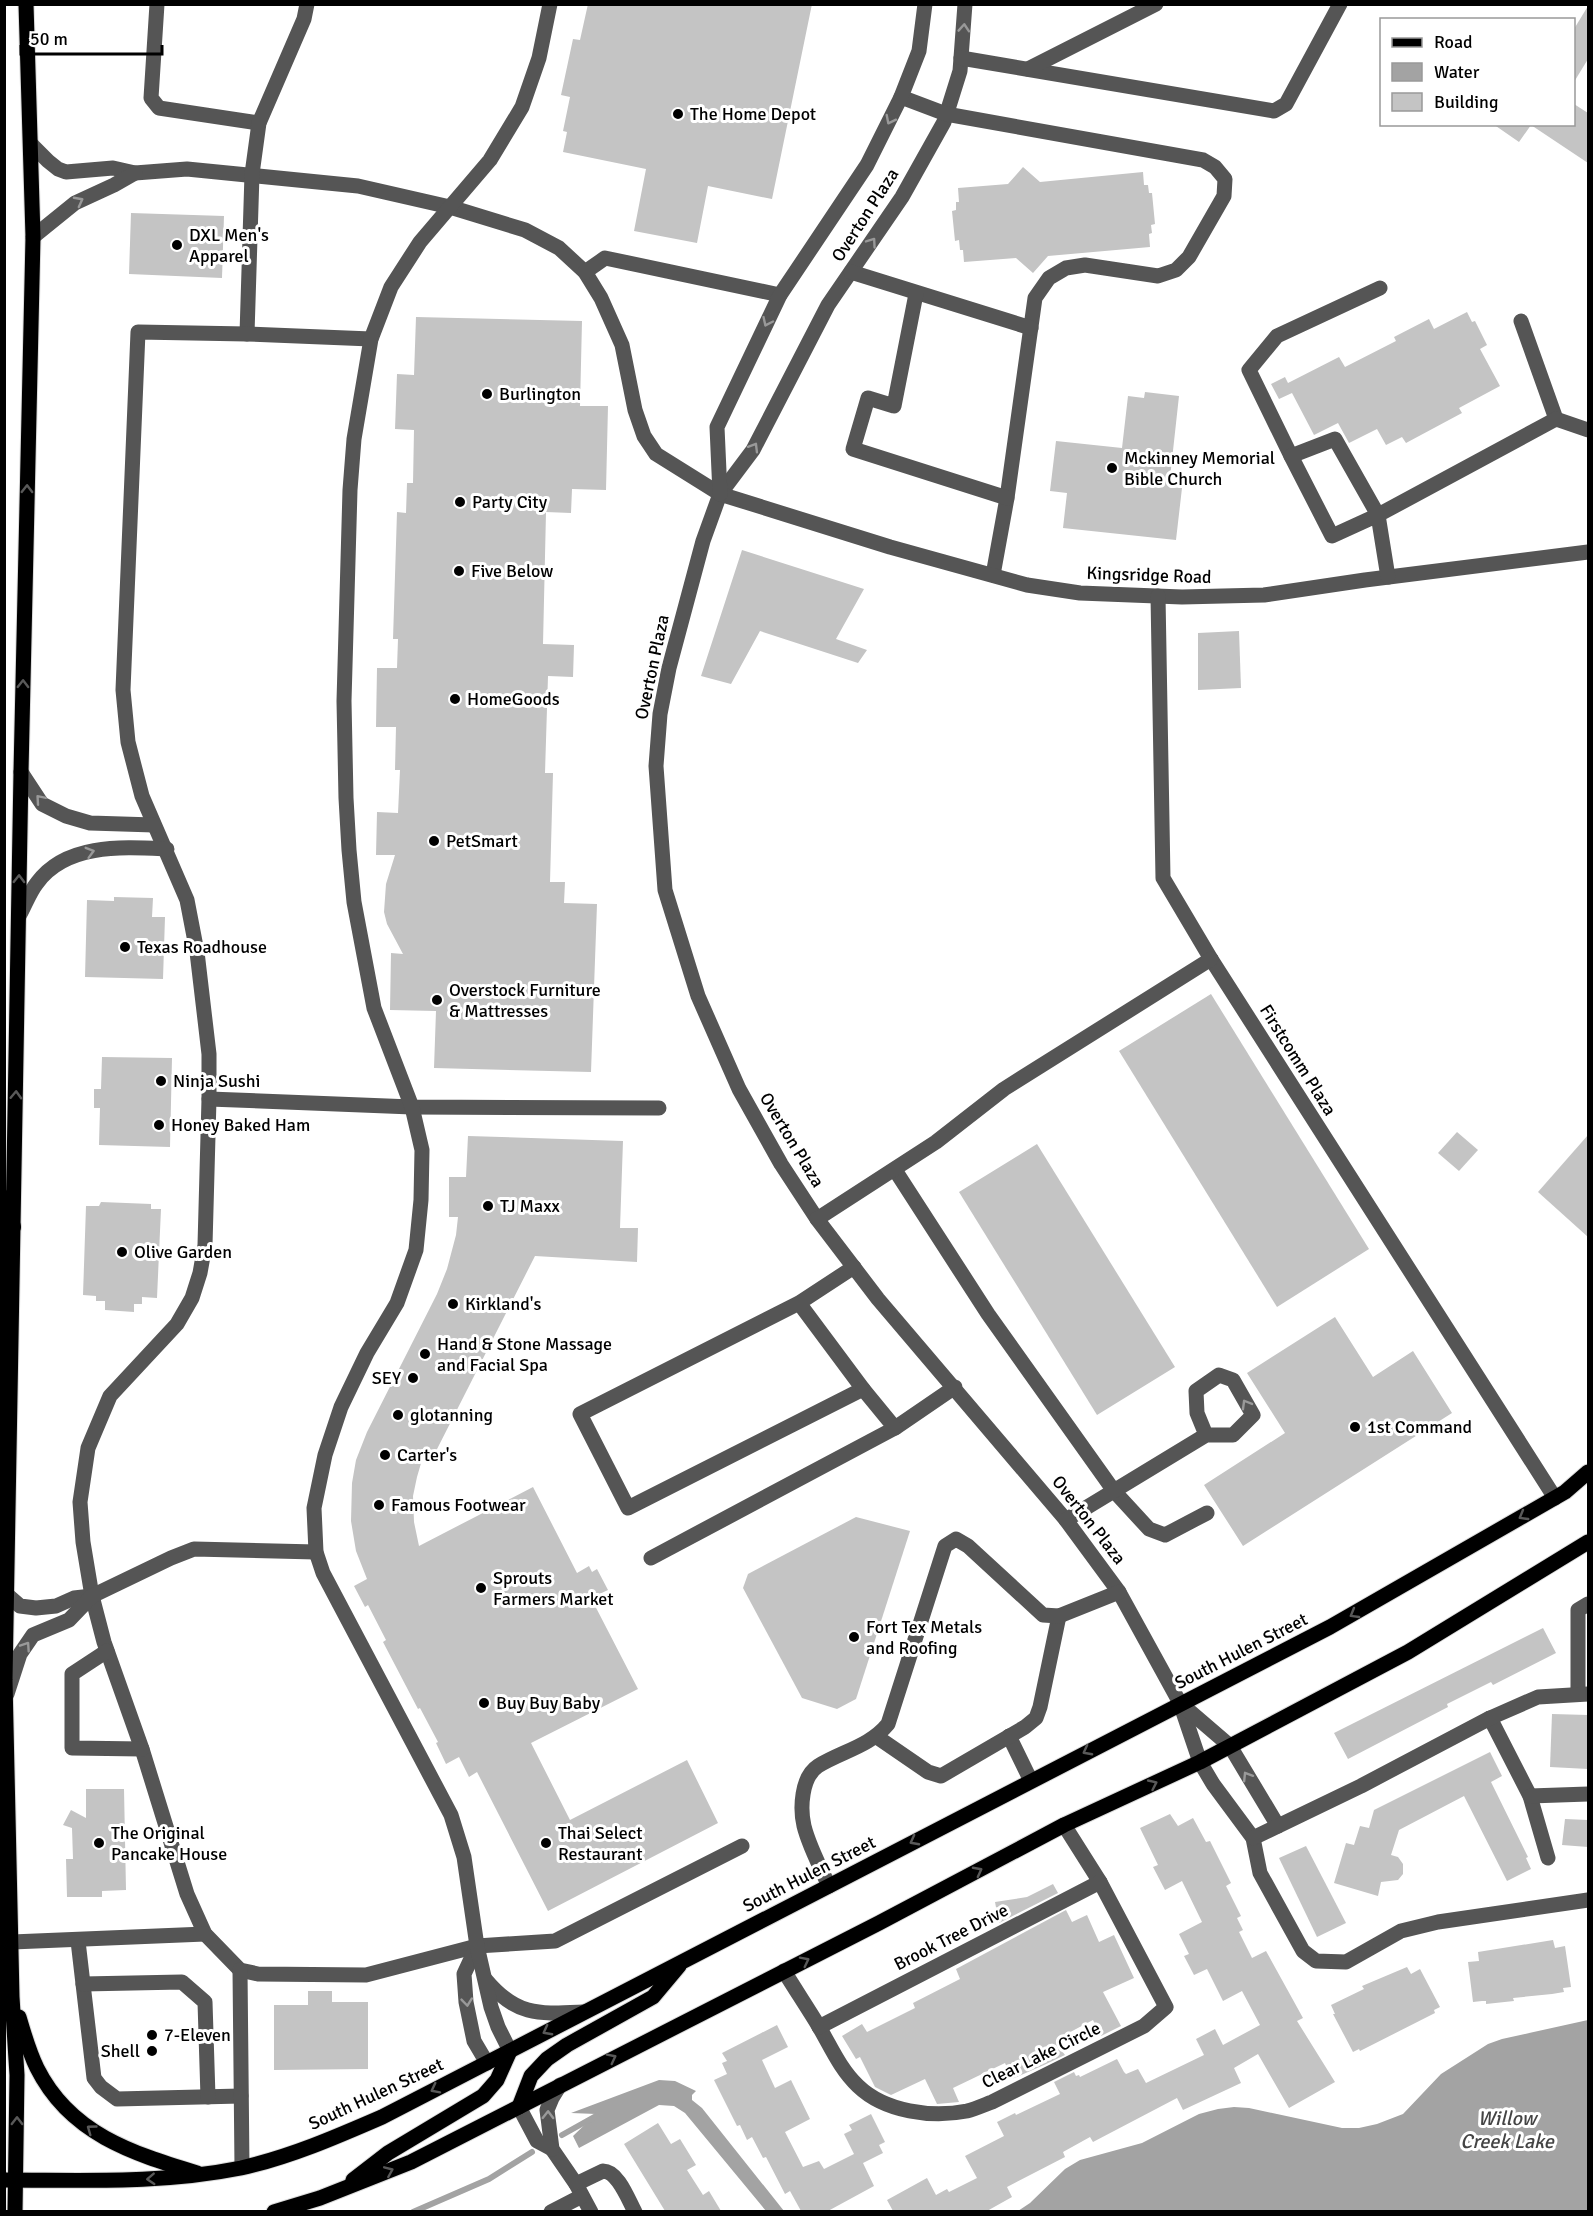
<svg xmlns="http://www.w3.org/2000/svg" width="1593" height="2216" font-family="Signika,sans-serif">
  <style>
    .water { fill: #a3a3a3 }
    .lines { fill: none; stroke-linecap: round; stroke-linejoin: round }
    .stream { stroke: #a3a3a3; stroke-width: 6 }
    .building { fill: #c4c4c4 }
    .major-casing { stroke: #dbdbdb; stroke-width: 17 }
    .highway-casing { stroke: #dbdbdb; stroke-width: 20 }
    .minor { stroke: #555; stroke-width: 15 }
    .major { stroke: #000; stroke-width: 15 }
    .highway { stroke: #000; stroke-width: 18 }
    .oneway { stroke: #999 }
    .oneway2 { stroke: #595959 }
    .poi-dot { fill: #000; stroke: #fff; stroke-width: 2 }
    .labels { text-anchor: middle; stroke-width: 6; stroke-linejoin: round; paint-order: stroke }
    .poi-label { font-size: 18px; fill: #000; stroke: #fff; text-anchor: start }
    .street-label { font-size: 18px; fill: #000; stroke: #fff }
    .water-label { font-size: 20px; font-style: italic; fill: #444; stroke: #fff }
  </style>
  <rect width="100%" height="100%" fill="#fff"/>
  <g class="water">
    <polygon points="1588,2020 1588,2211 1018,2211 1030,2203 1065,2169 1080,2160 1142,2143 1199,2114 1218,2109 1234,2107 1249,2108 1342,2128 1359,2128 1377,2124 1403,2114 1441,2074 1488,2044 1502,2039"/>
    <polygon points="659,2080 675,2081 696,2091 692,2095 692,2100 702,2108 784,2211 766,2211 685,2113 674,2106 659,2105 579,2148 573,2136 596,2114 571,2113"/>
  </g>
  <g class="lines">
    <g class="stream">
      <polyline points="562,2135 596,2116"/>
      <polyline points="413,2212 489,2179 532,2152"/>
    </g>
  </g>
  <g class="building">
    <polygon points="588,4 812,4 772,199 708,186 697,243 634,231 646,169 563,152 567,132 563,131 570,97 561,95 573,39 580,40"/>
    <polygon points="1588,6 1588,59 1574,82 1574,29"/>
    <polygon points="1574,104 1588,113 1588,163 1531,125 1519,142 1493,124 1574,124"/>
    <polygon points="1023,167 1040,182 1143,172 1144,185 1148,185 1149,193 1152,193 1155,224 1151,225 1152,233 1149,234 1150,247 1048,256 1033,273 1016,258 964,262 963,250 960,250 959,240 955,241 952,211 956,210 956,202 959,202 958,188 1008,184"/>
    <polygon points="131,213 224,216 222,278 129,274"/>
    <polygon points="1467,312 1472,322 1475,321 1487,345 1480,349 1500,386 1459,408 1462,413 1406,443 1402,437 1386,445 1377,429 1349,443 1338,423 1314,435 1292,393 1279,399 1271,384 1285,377 1288,383 1339,357 1345,367 1396,341 1394,337 1429,319 1434,329"/>
    <polygon points="416,317 582,321 580,406 608,406 606,490 572,489 571,513 546,512 543,644 574,645 573,677 548,676 545,773 553,773 550,882 565,882 564,903 597,904 591,1072 434,1068 436,1011 390,1010 391,953 403,954 387,924 384,912 386,884 395,855 376,855 377,812 398,813 400,770 395,770 396,727 376,727 377,668 397,668 398,639 393,639 397,512 406,513 407,483 413,483 414,430 395,429 397,374 414,375"/>
    <polygon points="1145,392 1179,396 1169,487 1182,488 1176,540 1063,528 1067,493 1050,491 1056,441 1122,448 1128,396 1144,398"/>
    <polygon points="742,550 864,589 836,639 867,650 858,663 760,631 731,684 701,676"/>
    <polygon points="1239,631 1241,688 1198,690 1198,633"/>
    <polygon points="114,897 153,898 152,917 165,917 163,979 85,977 87,900 114,901"/>
    <polygon points="1211,994 1369,1249 1277,1307 1119,1051"/>
    <polygon points="102,1057 172,1058 170,1147 99,1145 100,1108 94,1108 94,1089 101,1089"/>
    <polygon points="1457,1132 1478,1150 1459,1171 1438,1153"/>
    <polygon points="1588,1135 1588,1237 1538,1192"/>
    <polygon points="468,1136 623,1141 620,1228 638,1228 637,1262 535,1256 433,1457 424,1453 417,1477 413,1496 414,1522 419,1546 533,1487 577,1573 589,1566 592,1572 597,1569 608,1590 591,1598 638,1689 531,1743 570,1820 687,1760 718,1823 548,1911 477,1772 469,1777 459,1757 446,1764 436,1743 438,1742 420,1708 418,1709 383,1642 386,1640 368,1605 365,1607 354,1586 367,1579 356,1551 351,1521 352,1483 356,1460 367,1432 437,1294 447,1269 456,1235 458,1217 449,1217 449,1177 466,1177"/>
    <polygon points="1037,1144 1175,1367 1097,1415 959,1192"/>
    <polygon points="101,1202 151,1204 151,1209 161,1209 157,1298 142,1297 142,1304 134,1304 134,1312 105,1310 105,1301 96,1301 96,1296 83,1295 86,1206 99,1206"/>
    <polygon points="1335,1317 1373,1377 1413,1351 1452,1413 1243,1546 1204,1485 1285,1433 1247,1373"/>
    <polygon points="856,1517 910,1531 856,1699 837,1709 802,1698 743,1588 748,1574"/>
    <polygon points="1543,1628 1556,1653 1493,1685 1491,1682 1447,1704 1448,1707 1348,1759 1334,1733"/>
    <polygon points="1552,1714 1588,1715 1588,1769 1550,1767"/>
    <polygon points="1490,1752 1502,1776 1491,1782 1528,1857 1526,1858 1531,1869 1507,1881 1464,1796 1399,1830 1391,1855 1398,1857 1403,1864 1403,1874 1398,1880 1381,1882 1378,1896 1334,1883 1346,1843 1354,1845 1360,1826 1369,1828 1374,1810"/>
    <polygon points="86,1789 124,1789 126,1890 102,1891 102,1897 67,1897 66,1859 73,1859 72,1828 63,1825 71,1810 86,1818"/>
    <polygon points="1170,1814 1178,1826 1193,1818 1206,1842 1210,1841 1231,1883 1226,1886 1241,1916 1237,1918 1243,1930 1239,1932 1252,1958 1266,1951 1303,2018 1297,2021 1335,2082 1289,2108 1258,2054 1234,2068 1241,2083 1183,2110 1177,2098 1093,2142 1090,2137 1063,2152 1065,2157 1007,2187 1012,2197 987,2211 893,2211 887,2200 927,2178 936,2195 947,2189 949,2192 977,2178 965,2156 1004,2136 997,2122 1015,2113 1016,2115 1060,2094 1054,2082 1074,2072 1076,2076 1079,2075 1080,2077 1117,2059 1124,2072 1126,2074 1138,2069 1146,2083 1204,2055 1196,2039 1215,2029 1223,2045 1260,2025 1242,1991 1223,2001 1207,1969 1194,1975 1184,1956 1189,1954 1179,1934 1202,1922 1182,1881 1165,1890 1153,1867 1158,1865 1140,1828"/>
    <polygon points="1565,1819 1588,1820 1588,1847 1562,1845"/>
    <polygon points="1306,1846 1346,1923 1317,1937 1279,1858"/>
    <polygon points="1053,1884 1058,1893 999,1923 995,1902 1027,1897"/>
    <polygon points="1066,1910 1072,1922 1087,1915 1099,1942 1114,1935 1134,1978 1103,1992 1121,2026 1101,2036 1093,2020 1059,2038 1065,2049 1062,2051 1065,2055 1044,2065 1012,2079 1005,2063 953,2088 959,2102 937,2104 925,2079 891,2095 875,2087 860,2057 856,2059 842,2036 862,2024 867,2032 915,2008 913,2003 960,1979 956,1969"/>
    <polygon points="1553,1940 1555,1948 1565,1946 1571,1987 1563,1988 1564,1992 1552,1994 1513,1998 1514,2001 1486,2004 1486,2001 1482,2001 1473,2002 1468,1962 1479,1961 1478,1952"/>
    <polygon points="1407,1967 1411,1974 1420,1969 1440,2007 1434,2010 1435,2013 1360,2051 1359,2049 1353,2052 1333,2014 1335,2014 1331,2005 1364,1989 1362,1986"/>
    <polygon points="308,1991 332,1991 332,2002 368,2002 368,2069 274,2070 274,2005 308,2005"/>
    <polygon points="777,2025 788,2047 762,2060 775,2088 791,2080 810,2119 785,2132 803,2167 819,2161 824,2169 854,2154 844,2134 852,2130 849,2125 871,2114 885,2142 879,2145 883,2153 863,2163 874,2186 828,2211 801,2211 790,2191 785,2194 766,2157 763,2158 752,2137 747,2140 740,2125 737,2126 714,2080 727,2074 722,2063 727,2061 722,2053"/>
    <polygon points="658,2123 671,2144 680,2139 696,2165 687,2170 703,2195 709,2191 721,2211 665,2211 624,2144"/>
  </g>
  <g class="lines">
    <g class="major-casing">
      <g id="major">
        <path d="M 19,2017 C 24,2034 29,2052 37,2068 C 70,2134 132,2153 197,2173"/>
        <polyline points="519,2107 531,2076 547,2059 567,2045 653,1997 679,1966"/>
        <path d="M 4,2180 C 85,2180 161,2184 241,2168 C 290,2157 336,2137 382,2117 L 1330,1627 L 1565,1492 L 1588,1472"/>
        <polyline points="353,2180 388,2153 483,2096 497,2080 510,2051"/>
        <polyline points="15,2212 17,2075 12,1997 5,1680 21,772 33,237 26,4"/>
        <polyline points="274,2212 320,2198 411,2162 879,1923 1064,1825 1200,1762 1408,1652 1588,1542"/>
      </g>
    </g>
    <g class="highway-casing">
      <polyline id="highway" points="4,1199 12,1227"/>
    </g>
    <g class="minor">
      <polyline points="157,4 151,98 159,108 259,123"/>
      <polyline points="965,4 960,71 944,122 902,197 828,305 753,450 720,494 703,541 669,668 660,714 656,766 665,890 698,996 739,1089 781,1164 817,1219 878,1299 1066,1520 1119,1592 1180,1703 1200,1762 1213,1784 1253,1838 1260,1873 1303,1951 1316,1961 1346,1962 1401,1931 1438,1922 1588,1900"/>
      <polyline points="961,58 1274,111 1286,104 1340,4"/>
      <polyline points="1028,69 1156,4"/>
      <polyline points="901,97 946,114 1203,160 1215,167 1225,179 1224,196 1189,257 1176,270 1158,276 1085,265 1066,268 1049,278 1035,298 1007,498 993,575"/>
      <polyline points="31,144 48,161 58,169 66,172 113,168 135,173 187,169 358,186 450,207 525,230 559,248 585,272 601,298 622,345 635,410 644,436 656,454 720,494 890,547 1027,585 1080,593 1182,597 1264,595 1365,580 1588,552"/>
      <polyline points="33,237 75,203 114,185 135,173"/>
      <polyline points="585,272 605,258 780,295"/>
      <polyline points="851,272 1031,328"/>
      <polyline points="916,294 894,406 868,398 853,449 1007,498"/>
      <polyline points="1521,321 1556,419"/>
      <polyline points="247,334 252,174 259,123 304,19 307,4"/>
      <polyline points="371,339 247,334 138,332 123,690 128,742 142,796 187,900 197,952 209,1054 209,1099 205,1245 200,1273 192,1298 177,1324 110,1396 88,1448 80,1502 83,1542 92,1596 104,1642 142,1749 187,1894 205,1934 240,1970 258,1974 366,1975 477,1946 555,1941 742,1846"/>
      <polyline points="1291,456 1249,370 1277,336 1380,288"/>
      <polyline points="720,494 717,427 780,295 867,165 901,97 919,51 925,4"/>
      <polyline points="1388,577 1378,515 1335,439 1291,456 1332,536 1378,515 1556,419 1588,430"/>
      <polyline points="1158,596 1163,878 1211,959 1555,1498"/>
      <polyline points="21,772 42,804 66,816 90,823 154,825"/>
      <path d="M 19,916 C 25,906 29,893 37,883 C 66,843 123,847 167,849"/>
      <polyline points="209,1099 412,1107 659,1108"/>
      <polyline points="895,1170 988,1314 1114,1491 1149,1529 1165,1535 1207,1513"/>
      <polyline points="817,1219 936,1142 1004,1089 1211,959"/>
      <polyline points="799,1303 863,1389 628,1508 580,1414 799,1303 854,1267"/>
      <polyline points="895,1428 955,1387"/>
      <polyline points="1066,1520 1206,1435 1233,1435 1253,1415 1233,1380 1219,1375 1196,1391 1197,1413 1206,1435"/>
      <polyline points="651,1558 895,1428 863,1389"/>
      <polyline points="5,1593 20,1606 36,1608 56,1606 74,1598 92,1596"/>
      <polyline points="107,1651 72,1674 72,1748 142,1749"/>
      <polyline points="7,1694 20,1654 33,1635 69,1620 92,1596 171,1558 194,1549 316,1552"/>
      <polyline points="1578,1694 1578,1610 1588,1604"/>
      <polyline points="1180,1703 1230,1746 1278,1826"/>
      <polyline points="1490,1718 1530,1796 1548,1858"/>
      <polyline points="1009,1736 1031,1781"/>
      <polyline points="877,1737 928,1772 941,1776 1025,1727 1036,1718 1040,1707 1059,1616"/>
      <polyline points="1530,1796 1588,1794"/>
      <polyline points="1253,1838 1361,1786 1490,1718 1538,1697 1588,1694"/>
      <path d="M 829,1886 C 820,1867 809,1846 804,1826 C 800,1809 801,1777 818,1766 C 842,1751 869,1747 888,1724 L 945,1546 L 956,1539 L 968,1546 L 1043,1615 L 1059,1616 L 1119,1592"/>
      <polyline points="78,1941 94,2078 101,2087 117,2099 241,2096"/>
      <polyline points="12,1942 205,1934"/>
      <polyline points="477,1946 464,1974 466,2002 474,2041 487,2063"/>
      <polyline points="240,1970 242,2167"/>
      <path d="M 784,1971 C 795,1989 807,2007 818,2025 C 831,2047 840,2069 858,2086 C 885,2112 932,2118 967,2111 C 975,2109 984,2105 992,2102 L 1144,2026 L 1166,2007 L 1100,1882 L 1064,1825"/>
      <path d="M 486,1980 C 517,2017 540,2014 584,2012"/>
      <polyline points="83,1984 182,1982 205,2002 208,2097"/>
      <polyline points="819,2027 1100,1882"/>
      <polyline points="510,2051 498,2027 491,2007 477,1946 464,1857 451,1815 323,1573 316,1552 314,1508 325,1455 341,1407 367,1353 397,1303 416,1250 421,1200 422,1150 412,1107 374,1008 354,902 349,850 346,798 344,701 350,490 354,439 371,339 391,287 420,242 490,160 522,107 539,58 550,4"/>
      <polyline points="560,2085 552,2098 547,2110 552,2149 576,2184 591,2212"/>
      <polyline points="519,2107 537,2141 552,2149"/>
      <path d="M 576,2184 L 603,2171 C 618,2171 628,2199 635,2212"/>
      <polyline points="551,2212 582,2196"/>
    </g>
    <use href="#major" class="major"/>
    <use href="#highway" class="highway"/>
  </g>
  <defs><path id="oneway-chevron" d="M-2-3.5L2.5 0L-2 3.5" fill="none" stroke-width="1.6" stroke-linecap="round" stroke-linejoin="round" transform="scale(1.5)"/></defs>
  <g class="oneway">
    <use href="#oneway-chevron" transform="translate(964 28) rotate(-86)"/>
    <use href="#oneway-chevron" transform="translate(890 120) rotate(117)"/>
    <use href="#oneway-chevron" transform="translate(79 201) rotate(-28)"/>
    <use href="#oneway-chevron" transform="translate(872 242) rotate(-55)"/>
    <use href="#oneway-chevron" transform="translate(767 322) rotate(115)"/>
    <use href="#oneway-chevron" transform="translate(754 447) rotate(-59)"/>
    <use href="#oneway-chevron" transform="translate(40 799) rotate(-131)"/>
    <use href="#oneway-chevron" transform="translate(90 852) rotate(-16)"/>
    <use href="#oneway-chevron" transform="translate(1246 1404) rotate(-120)"/>
    <use href="#oneway-chevron" transform="translate(26 1646) rotate(-56)"/>
    <use href="#oneway-chevron" transform="translate(1247 1776) rotate(-122)"/>
    <use href="#oneway-chevron" transform="translate(467 2002) rotate(84)"/>
    <use href="#oneway-chevron" transform="translate(548 2115) rotate(-89)"/>
  </g>
  <g class="oneway2">
    <use href="#oneway-chevron" transform="translate(27 489) rotate(-89)"/>
    <use href="#oneway-chevron" transform="translate(23 684) rotate(-89)"/>
    <use href="#oneway-chevron" transform="translate(19 879) rotate(-89)"/>
    <use href="#oneway-chevron" transform="translate(16 1095) rotate(-88)"/>
    <use href="#oneway-chevron" transform="translate(1523 1516) rotate(150)"/>
    <use href="#oneway-chevron" transform="translate(1354 1614) rotate(150)"/>
    <use href="#oneway-chevron" transform="translate(1087 1751) rotate(152)"/>
    <use href="#oneway-chevron" transform="translate(1153 1784) rotate(-25)"/>
    <use href="#oneway-chevron" transform="translate(914 1841) rotate(152)"/>
    <use href="#oneway-chevron" transform="translate(978 1871) rotate(-28)"/>
    <use href="#oneway-chevron" transform="translate(805 1961) rotate(-27)"/>
    <use href="#oneway-chevron" transform="translate(547 2031) rotate(152)"/>
    <use href="#oneway-chevron" transform="translate(612 2058) rotate(-27)"/>
    <use href="#oneway-chevron" transform="translate(435 2089) rotate(153)"/>
    <use href="#oneway-chevron" transform="translate(17 2121) rotate(-90)"/>
    <use href="#oneway-chevron" transform="translate(91 2129) rotate(-144)"/>
    <use href="#oneway-chevron" transform="translate(389 2171) rotate(-23)"/>
    <use href="#oneway-chevron" transform="translate(151 2179) rotate(177)"/>
  </g>
  <g class="poi-dot">
    <circle cx="678" cy="114" r="6"/>
    <circle cx="177" cy="245" r="6"/>
    <circle cx="487" cy="394" r="6"/>
    <circle cx="1112" cy="468" r="6"/>
    <circle cx="460" cy="502" r="6"/>
    <circle cx="459" cy="571" r="6"/>
    <circle cx="455" cy="699" r="6"/>
    <circle cx="434" cy="841" r="6"/>
    <circle cx="125" cy="947" r="6"/>
    <circle cx="437" cy="1000" r="6"/>
    <circle cx="161" cy="1081" r="6"/>
    <circle cx="159" cy="1125" r="6"/>
    <circle cx="488" cy="1206" r="6"/>
    <circle cx="122" cy="1252" r="6"/>
    <circle cx="453" cy="1304" r="6"/>
    <circle cx="425" cy="1354" r="6"/>
    <circle cx="413" cy="1378" r="6"/>
    <circle cx="398" cy="1415" r="6"/>
    <circle cx="1355" cy="1427" r="6"/>
    <circle cx="385" cy="1455" r="6"/>
    <circle cx="379" cy="1505" r="6"/>
    <circle cx="481" cy="1588" r="6"/>
    <circle cx="854" cy="1637" r="6"/>
    <circle cx="484" cy="1703" r="6"/>
    <circle cx="99" cy="1843" r="6"/>
    <circle cx="546" cy="1843" r="6"/>
    <circle cx="152" cy="2035" r="6"/>
    <circle cx="152" cy="2051" r="6"/>
  </g>
  <g class="labels">
    <g class="poi-label">
      <text x="690" y="120">The Home Depot</text>
      <text x="189" y="241">DXL Men's<tspan x="189" dy="21">Apparel</tspan></text>
      <text x="499" y="400">Burlington</text>
      <text x="1124" y="464">Mckinney Memorial<tspan x="1124" dy="21">Bible Church</tspan></text>
      <text x="472" y="508">Party City</text>
      <text x="471" y="577">Five Below</text>
      <text x="467" y="705">HomeGoods</text>
      <text x="446" y="847">PetSmart</text>
      <text x="137" y="953">Texas Roadhouse</text>
      <text x="449" y="996">Overstock Furniture<tspan x="449" dy="21">&amp; Mattresses</tspan></text>
      <text x="173" y="1087">Ninja Sushi</text>
      <text x="171" y="1131">Honey Baked Ham</text>
      <text x="500" y="1212">TJ Maxx</text>
      <text x="134" y="1258">Olive Garden</text>
      <text x="465" y="1310">Kirkland's</text>
      <text x="437" y="1350">Hand &amp; Stone Massage<tspan x="437" dy="21">and Facial Spa</tspan></text>
      <text x="401" y="1384" text-anchor="end">SEY</text>
      <text x="410" y="1421">glotanning</text>
      <text x="1367" y="1433">1st Command</text>
      <text x="397" y="1461">Carter's</text>
      <text x="391" y="1511">Famous Footwear</text>
      <text x="493" y="1584">Sprouts<tspan x="493" dy="21">Farmers Market</tspan></text>
      <text x="866" y="1633">Fort Tex Metals<tspan x="866" dy="21">and Roofing</tspan></text>
      <text x="496" y="1709">Buy Buy Baby</text>
      <text x="111" y="1839">The Original<tspan x="111" dy="21">Pancake House</tspan></text>
      <text x="558" y="1839">Thai Select<tspan x="558" dy="21">Restaurant</tspan></text>
      <text x="164" y="2041">7-Eleven</text>
      <text x="140" y="2057" text-anchor="end">Shell</text>
    </g>
    <g class="street-label">
      <text transform="translate(865 215) rotate(-57)" y="6">Overton Plaza</text>
      <text transform="translate(1149 575) rotate(2)" y="6">Kingsridge Road</text>
      <text transform="translate(652 667) rotate(-78)" y="6">Overton Plaza</text>
      <text transform="translate(1298 1060) rotate(58)" y="6">Firstcomm Plaza</text>
      <text transform="translate(792 1140) rotate(59)" y="6">Overton Plaza</text>
      <text transform="translate(1089 1520) rotate(52)" y="6">Overton Plaza</text>
      <text transform="translate(1241 1651) rotate(-27)" y="6">South Hulen Street</text>
      <text transform="translate(809 1874) rotate(-27)" y="6">South Hulen Street</text>
      <text transform="translate(951 1937) rotate(-27)" y="6">Brook Tree Drive</text>
      <text transform="translate(1041 2055) rotate(-26)" y="6">Clear Lake Circle</text>
      <text transform="translate(376 2094) rotate(-25)" y="6">South Hulen Street</text>
    </g>
    <g class="water-label">
      <text x="1507" y="2125">Willow<tspan x="1507" dy="23">Creek Lake</tspan></text>
    </g>
  </g>
  <rect width="1593" height="2216" fill="none" stroke="#000000" stroke-width="12"/>
  <rect x="1380" y="18" width="195" height="108" fill="#ffffff" stroke="#999999" stroke-width="1.5"/>
  <rect x="1392" y="38" width="30" height="9" fill="#000000" stroke="#999999" stroke-width="1.5"/>
  <text x="1434" y="48" font-size="18" fill="#000000">Road</text>
  <rect x="1392" y="63" width="30" height="18" fill="#a3a3a3" stroke="#999999" stroke-width="1.5"/>
  <text x="1434" y="78" font-size="18" fill="#000000">Water</text>
  <rect x="1392" y="93" width="30" height="18" fill="#c4c4c4" stroke="#999999" stroke-width="1.5"/>
  <text x="1434" y="108" font-size="18" fill="#000000">Building</text>
  <path d="M21 45v9h141v-9" fill="none" stroke="#000000" stroke-width="3"/>
  <text x="30" y="45" font-size="18" fill="#000000" stroke="#ffffff" stroke-width="4.5" paint-order="stroke">50 m</text>
</svg>
